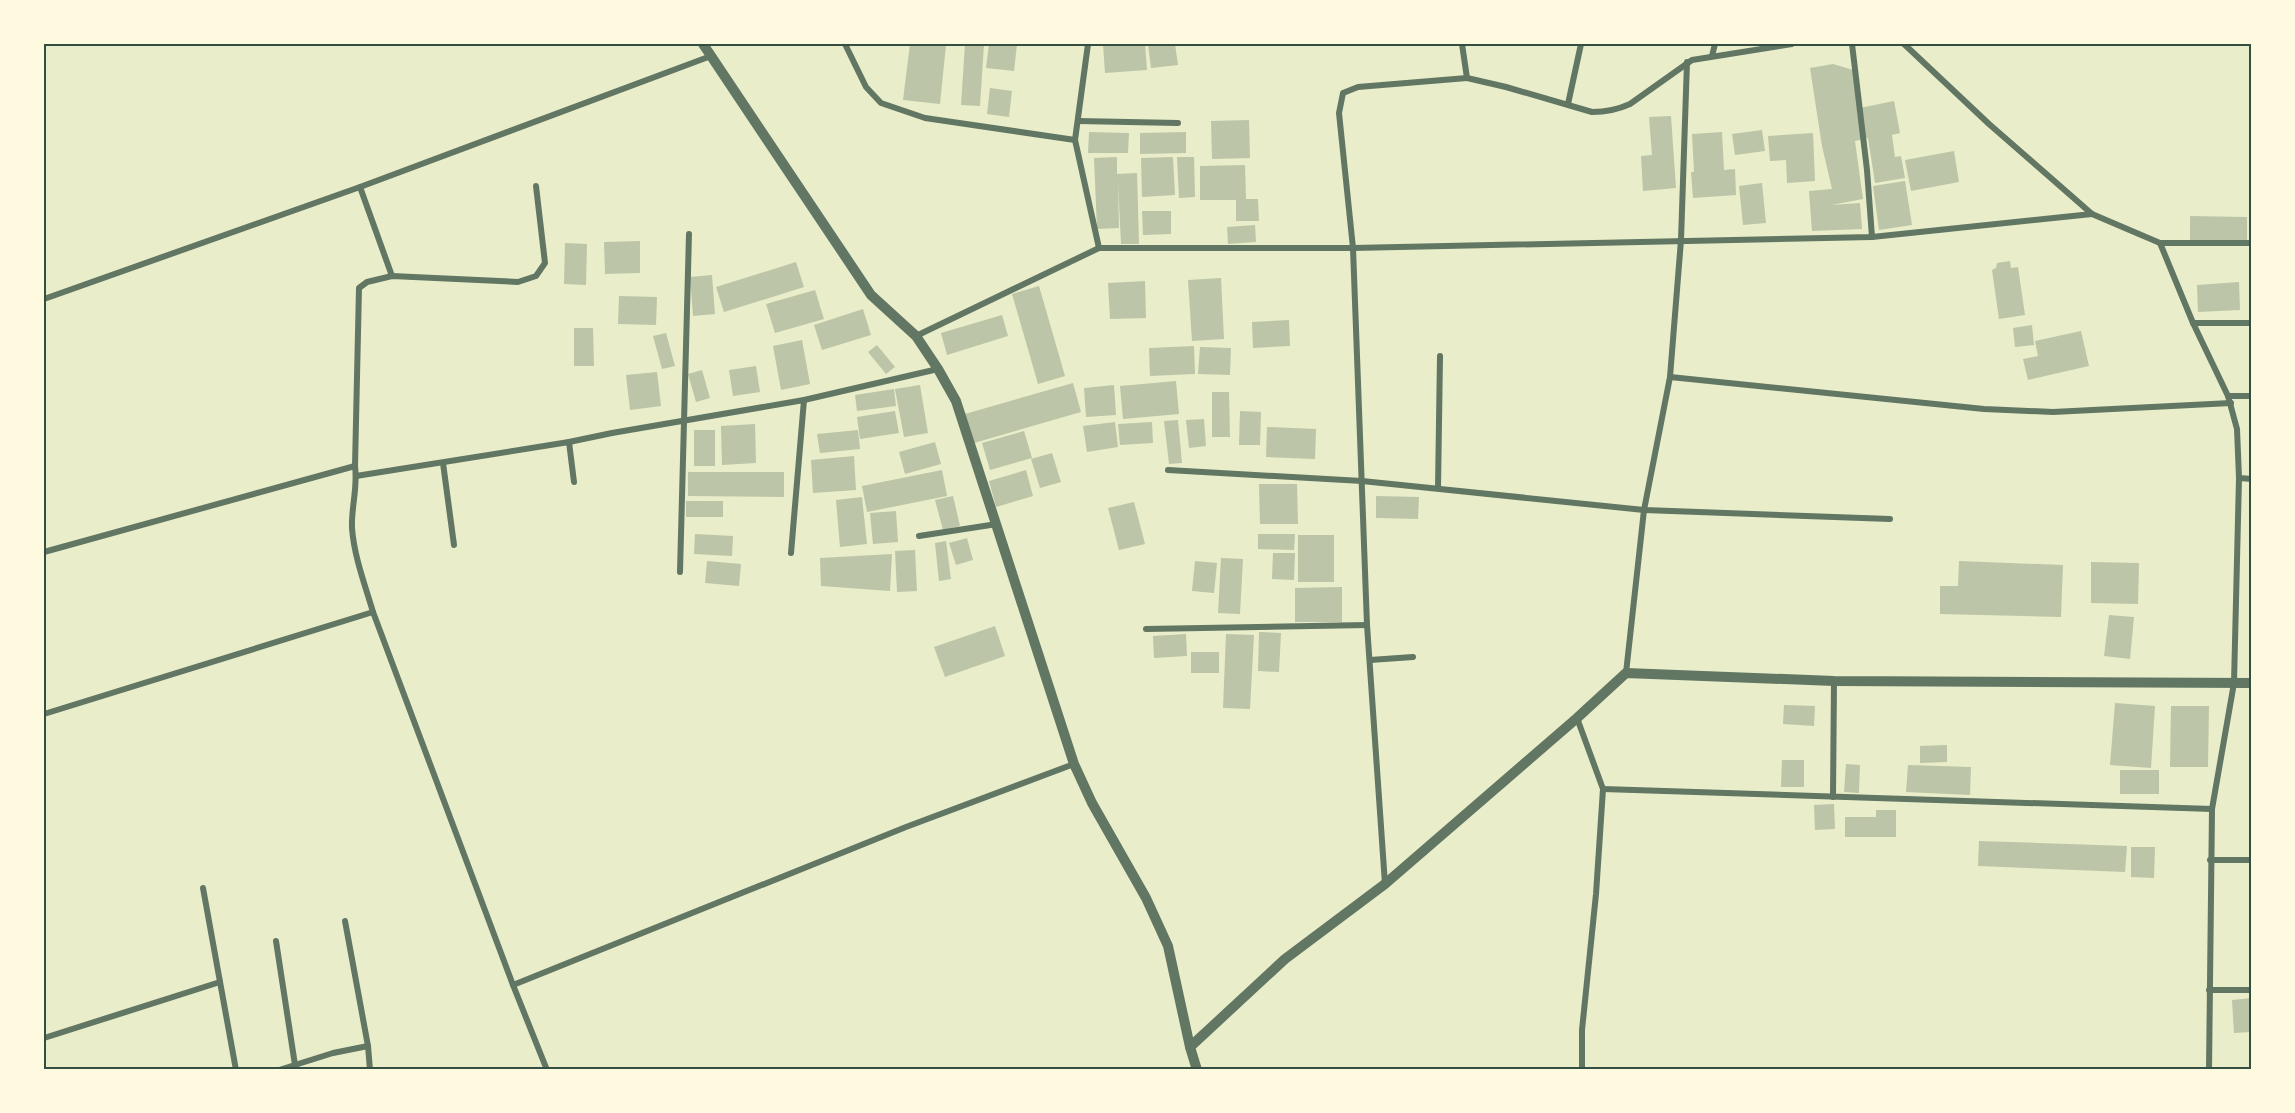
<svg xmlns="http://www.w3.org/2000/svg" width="2295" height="1113" font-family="'Source Sans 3',sans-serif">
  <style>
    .building { fill: #bcc5a7 }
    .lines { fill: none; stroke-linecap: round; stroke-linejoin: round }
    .minor { stroke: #617663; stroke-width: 6 }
    .tertiary { stroke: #617663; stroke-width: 10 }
    .neatline { fill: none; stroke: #344e41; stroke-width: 2 }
  </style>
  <rect width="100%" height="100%" fill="#e9edc9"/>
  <g class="building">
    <polygon points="910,44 946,45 940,104 903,100"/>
    <polygon points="965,44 984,44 980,106 961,105"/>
    <polygon points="989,44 1017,44 1014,71 986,68"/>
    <polygon points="1103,44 1145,44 1147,70 1105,73"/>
    <polygon points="1148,44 1175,44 1178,65 1151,68"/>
    <polygon points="1833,64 1853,70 1860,108 1894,101 1900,133 1892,135 1895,157 1901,156 1905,178 1875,183 1868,138 1855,141 1863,199 1831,205 1860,203 1862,229 1812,231 1809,191 1832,189 1822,146 1810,68"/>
    <polygon points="990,88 1012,91 1009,117 987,114"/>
    <polygon points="1671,116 1676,188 1643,191 1641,156 1652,155 1649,117"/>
    <polygon points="1249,120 1250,158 1212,159 1211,121"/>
    <polygon points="1762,130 1765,151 1735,155 1732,134"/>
    <polygon points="1089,132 1129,133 1128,153 1088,153"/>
    <polygon points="1186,132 1186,153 1140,154 1140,133"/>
    <polygon points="1722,132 1724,170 1735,169 1736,195 1693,198 1691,172 1694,172 1692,134"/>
    <polygon points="1813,133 1815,181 1787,183 1786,160 1770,161 1768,136"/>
    <polygon points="1954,151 1959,182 1911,191 1905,160"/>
    <polygon points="1117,157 1117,174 1137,173 1139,244 1121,244 1118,182 1119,228 1097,229 1094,158"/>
    <polygon points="1173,157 1175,195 1142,197 1141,158"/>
    <polygon points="1177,157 1194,157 1195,197 1179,198"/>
    <polygon points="1245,165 1246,199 1258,199 1259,221 1236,221 1236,200 1200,200 1200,166"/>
    <polygon points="1905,181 1912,225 1879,230 1873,186"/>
    <polygon points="1762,183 1766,223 1743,225 1739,186"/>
    <polygon points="1142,211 1171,211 1171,234 1143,235"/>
    <polygon points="2190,216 2247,217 2247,240 2190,240"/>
    <polygon points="1255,225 1256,242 1228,244 1227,227"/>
    <polygon points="640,241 640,273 605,274 604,242"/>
    <polygon points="565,243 587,244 586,285 564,284"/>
    <polygon points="2010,261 2011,268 2018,267 2025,315 1999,319 1992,270 1996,268 1997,263"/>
    <polygon points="796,262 804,287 724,312 716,287"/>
    <polygon points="712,275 715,314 693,316 690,277"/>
    <polygon points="1221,278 1224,339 1192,341 1188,280"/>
    <polygon points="1145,281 1146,318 1110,319 1108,283"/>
    <polygon points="2239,282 2240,310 2198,312 2197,285"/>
    <polygon points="1039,286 1065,376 1038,384 1012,294"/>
    <polygon points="815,290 824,319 775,333 766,304"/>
    <polygon points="619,296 657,297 656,325 618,324"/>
    <polygon points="863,309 871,335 822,350 814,325"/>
    <polygon points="1002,315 1008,336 947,355 941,333"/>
    <polygon points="1289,320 1290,346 1253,348 1252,322"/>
    <polygon points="2032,325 2034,345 2015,347 2013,328"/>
    <polygon points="574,328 593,328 594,366 574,366"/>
    <polygon points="2081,331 2089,366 2028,380 2023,359 2038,356 2035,341"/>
    <polygon points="666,333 675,366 662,369 653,336"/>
    <polygon points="802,340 810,384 781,390 773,346"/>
    <polygon points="877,345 895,367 886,374 868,352"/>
    <polygon points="1194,346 1195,374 1150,376 1149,348"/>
    <polygon points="1200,347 1231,348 1230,375 1198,374"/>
    <polygon points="756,366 760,392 733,396 729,370"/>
    <polygon points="702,370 710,398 696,402 688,374"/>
    <polygon points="657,372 661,406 630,410 626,375"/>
    <polygon points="1176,381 1179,414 1123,419 1120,386"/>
    <polygon points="1073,383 1081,412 974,443 965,414"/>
    <polygon points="920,385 928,433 904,437 895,389"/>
    <polygon points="1114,385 1116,415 1086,417 1084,388"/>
    <polygon points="894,389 896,406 857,411 855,395"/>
    <polygon points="1212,392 1229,392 1230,437 1212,437"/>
    <polygon points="895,411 899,433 860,439 857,417"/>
    <polygon points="1240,411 1261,412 1260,445 1239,445"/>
    <polygon points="1204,419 1206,446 1189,448 1186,420"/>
    <polygon points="1178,420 1182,463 1169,464 1164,421"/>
    <polygon points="1115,422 1118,447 1087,452 1083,426"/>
    <polygon points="1152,422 1153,443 1120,445 1118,424"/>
    <polygon points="755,424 756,463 722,465 721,426"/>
    <polygon points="1267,427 1316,429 1315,459 1266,457"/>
    <rect x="694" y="430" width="21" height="36"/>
    <polygon points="858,430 860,449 820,453 817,434"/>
    <polygon points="1024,431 1032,458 990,470 982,443"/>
    <polygon points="935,442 941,464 905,474 899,452"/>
    <polygon points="1052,453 1061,482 1040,488 1031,459"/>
    <polygon points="854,456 856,490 813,493 811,460"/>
    <polygon points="942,470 947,496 867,512 862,486"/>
    <polygon points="1026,470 1033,496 996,507 989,481"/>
    <polygon points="688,472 784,472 784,497 688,496"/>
    <polygon points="1259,484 1297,484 1298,524 1260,524"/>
    <polygon points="953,496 960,526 943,530 935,500"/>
    <polygon points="1376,496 1419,497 1418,519 1376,518"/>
    <polygon points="862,497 867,544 840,547 836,500"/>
    <rect x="686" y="501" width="37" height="16"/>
    <polygon points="1134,502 1145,544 1119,550 1108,508"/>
    <polygon points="896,511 898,542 873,544 870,513"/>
    <polygon points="695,534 733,536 732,556 694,554"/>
    <polygon points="1258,534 1295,534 1294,550 1258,549"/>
    <rect x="1298" y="535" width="36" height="47"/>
    <polygon points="967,538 973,560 956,565 949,543"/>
    <polygon points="946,541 951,579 939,581 935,543"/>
    <polygon points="915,550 917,591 897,592 895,551"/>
    <polygon points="1273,553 1295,553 1294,580 1272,579"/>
    <polygon points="892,554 890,591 821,586 820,558"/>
    <polygon points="1221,558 1243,559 1240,614 1218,613"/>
    <polygon points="707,561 741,564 739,586 705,583"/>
    <polygon points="1195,561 1217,563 1214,593 1192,591"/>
    <polygon points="1959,561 2063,565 2061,617 1940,614 1940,586 1958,586"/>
    <polygon points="2091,562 2139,563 2138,604 2091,603"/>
    <polygon points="1342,587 1342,622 1295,622 1295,588"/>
    <polygon points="2109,615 2134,617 2130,659 2104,656"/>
    <polygon points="995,626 1005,656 945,677 934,647"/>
    <polygon points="1259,632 1281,633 1279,672 1258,671"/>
    <polygon points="1186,634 1187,656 1154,658 1153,636"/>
    <polygon points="1226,634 1254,635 1250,709 1223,708"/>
    <rect x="1191" y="652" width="28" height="21"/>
    <polygon points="2115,703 2155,706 2151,768 2110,765"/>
    <polygon points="1784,705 1815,706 1814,726 1783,724"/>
    <polygon points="2171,706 2209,706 2208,767 2170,767"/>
    <polygon points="1947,745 1947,762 1920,763 1920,746"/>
    <polygon points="1782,760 1804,760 1804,787 1781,787"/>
    <polygon points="1846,764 1860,765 1859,793 1844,792"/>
    <polygon points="1908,765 1971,767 1970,795 1906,792"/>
    <rect x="2120" y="770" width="39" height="24"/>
    <polygon points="1834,804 1835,829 1815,830 1814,805"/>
    <polygon points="1876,810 1896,810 1896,837 1845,837 1845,817 1876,817"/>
    <polygon points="1979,841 2127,846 2125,872 1978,866"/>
    <polygon points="2131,847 2155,847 2154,878 2131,877"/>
    <polygon points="2252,998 2252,1032 2234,1033 2232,1000"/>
  </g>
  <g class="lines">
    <g class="minor">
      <polyline points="845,44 866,87 881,103 925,118 1075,140"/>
      <polyline points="1088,44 1075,140 1099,248"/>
      <path d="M 1462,44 L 1467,78 L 1506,87 L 1592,112 C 1606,112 1617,110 1630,104 L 1692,60 L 1792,44"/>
      <polyline points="1852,44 1867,170 1872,237"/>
      <polyline points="1904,44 1989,124 2092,214 2160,243 2252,243"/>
      <polyline points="1712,56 1715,44"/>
      <polyline points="1568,104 1581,44"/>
      <polyline points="1078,121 1178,123"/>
      <polyline points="360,187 392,276"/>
      <polyline points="2160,243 2193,323 2228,396 2237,429 2239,478 2234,683 2212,809 2209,1070"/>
      <polyline points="44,299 360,187 711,56"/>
      <polyline points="2193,323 2252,323"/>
      <polyline points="916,336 1099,248 1353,248 1872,237 2092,214"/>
      <polyline points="1670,377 1984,409 2053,412 2231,403"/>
      <polyline points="2228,396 2252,396"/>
      <polyline points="569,442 574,482"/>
      <polyline points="443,463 454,545"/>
      <polyline points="1168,470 1362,481 1644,510 1890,519"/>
      <polyline points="356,476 569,442 612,433 804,400 938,369"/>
      <polyline points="2239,478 2252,479"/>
      <polyline points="1438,488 1440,356"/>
      <polyline points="919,536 997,524"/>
      <polyline points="44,552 355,466"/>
      <polyline points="791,553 804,400"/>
      <polyline points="680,572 689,234"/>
      <polyline points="373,612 513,985 547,1070"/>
      <polyline points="1146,629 1367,625"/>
      <polyline points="1370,660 1413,657"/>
      <polyline points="1626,673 1644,510 1670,377 1681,240 1687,62"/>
      <path d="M 44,714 L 373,612 C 365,585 354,556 352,528 C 351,508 358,487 355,466 L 359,288 L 367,282 L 392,276 L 518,282 L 536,276 L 545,263 L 536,186"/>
      <polyline points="1577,718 1603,789 1596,894 1582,1030 1582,1070"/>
      <polyline points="1603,789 2212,809"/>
      <polyline points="1833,797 1834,681"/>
      <polyline points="2210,860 2252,860"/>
      <polyline points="1385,884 1367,625 1353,248 1339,113 1343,93 1358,87 1467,78"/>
      <polyline points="203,888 236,1070"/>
      <polyline points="276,941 295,1065"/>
      <polyline points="513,985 906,827 1074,764"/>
      <polyline points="2209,990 2252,990"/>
      <polyline points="44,1038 220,982"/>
      <polyline points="368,1046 370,1070"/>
      <polyline points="279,1070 333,1053 368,1046 345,921"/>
    </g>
    <g class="tertiary">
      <polyline points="703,44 871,295 916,336 938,369 956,401 1074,764 1092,803 1146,898 1168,946 1190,1047"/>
      <polyline points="1197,1070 1190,1047 1285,959 1385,884 1577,718 1626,673 1834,681 2252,683"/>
    </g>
  </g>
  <rect width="2295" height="1113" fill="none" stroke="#fefae0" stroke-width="90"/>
  <rect x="45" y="45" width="2205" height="1023" class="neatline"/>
</svg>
